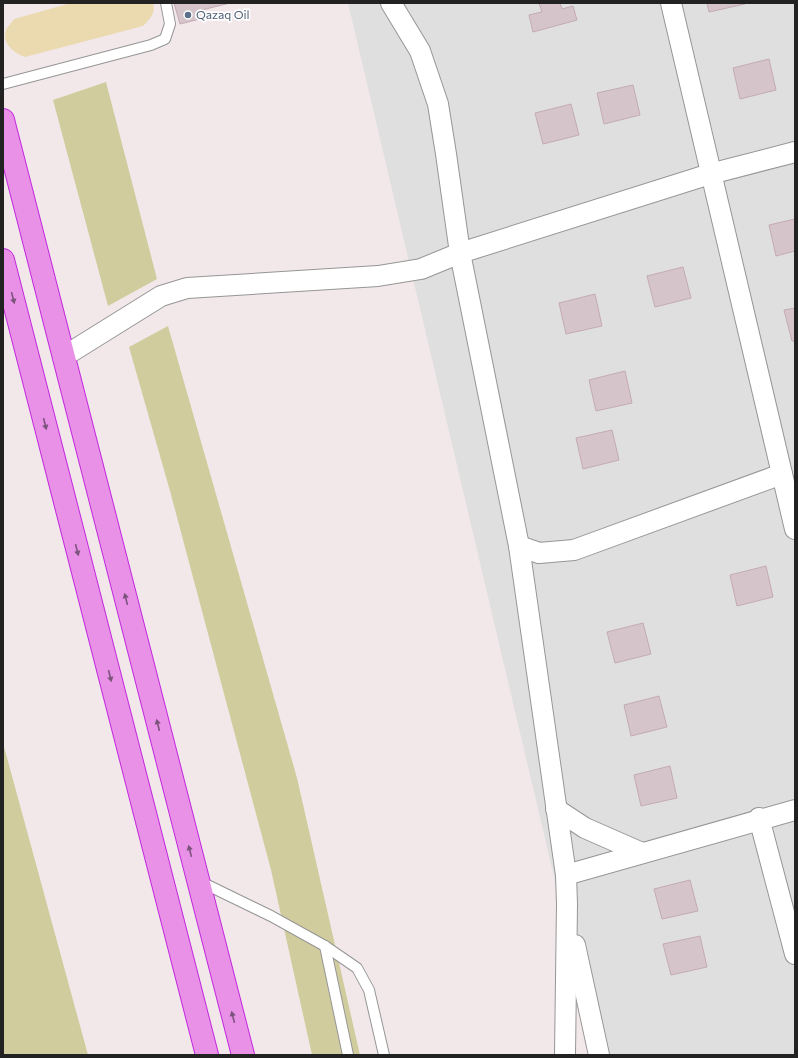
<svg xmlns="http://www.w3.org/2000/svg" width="798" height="1058" font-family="Commissioner,sans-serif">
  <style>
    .residential { fill: #e0dfdf }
    .grass { fill: #ebd9af }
    .forest { fill: #d1cc9d }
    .building { fill: #d5c5cb; stroke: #c4aab4 }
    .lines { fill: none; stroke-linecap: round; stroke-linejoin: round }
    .lane-casing { stroke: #969696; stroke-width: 12 }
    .street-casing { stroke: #969696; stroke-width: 22 }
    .highway-casing { stroke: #c228dd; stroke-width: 24 }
    .lane { stroke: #fff; stroke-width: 10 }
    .street { stroke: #fff; stroke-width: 20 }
    .highway { stroke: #e891e7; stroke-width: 22 }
    .oneway { fill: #7b547b }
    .service-dot { fill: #5c6f8a; stroke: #fff; stroke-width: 1.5 }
    .labels { text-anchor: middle; stroke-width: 3.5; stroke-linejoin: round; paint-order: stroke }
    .service-label { font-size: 12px; fill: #4e5e75; stroke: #fff; text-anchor: start }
  </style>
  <rect width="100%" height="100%" fill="#f2e8ea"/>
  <polygon class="residential" points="348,3 795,3 795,1055 596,1055"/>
  <path class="grass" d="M 71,3 L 153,3 C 156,13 150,19 143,26 L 25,57 C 15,54 1,43 6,30 C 8,26 12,22 14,19 Z"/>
  <g class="forest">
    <polygon points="106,82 157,279 108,306 53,100"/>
    <polygon points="168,326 297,778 360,1055 312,1055 271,870 170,491 129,347"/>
    <polygon points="3,743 88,1055 3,1055"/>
  </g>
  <g class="building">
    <polygon points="174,3 230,3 198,11 200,19 180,24"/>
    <polygon points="539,3 560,3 562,9 573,6 577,20 533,32 529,15 542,12"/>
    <polygon points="707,3 745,3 745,4 709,12"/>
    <polygon points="769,59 776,90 740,99 733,68"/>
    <polygon points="633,85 640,115 604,124 597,93"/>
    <polygon points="571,104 579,135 543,144 535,113"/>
    <polygon points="795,219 795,251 776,256 769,225"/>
    <polygon points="683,267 691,298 655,307 647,276"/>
    <polygon points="595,294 602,326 566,334 559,303"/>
    <polygon points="795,308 795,341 792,341 784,310"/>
    <polygon points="625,371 632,403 596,411 589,380"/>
    <polygon points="612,430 619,460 583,469 576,438"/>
    <polygon points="766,566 773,597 737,606 730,575"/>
    <polygon points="643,623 651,654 615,663 607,632"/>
    <polygon points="659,696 667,727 631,736 624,705"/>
    <polygon points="670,766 677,798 641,806 634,775"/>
    <polygon points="690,880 698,911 662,919 654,889"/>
    <polygon points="700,936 707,967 671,975 663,944"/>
  </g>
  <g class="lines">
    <g class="lane-casing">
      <g id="lane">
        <polyline points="3,84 151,45 165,39 170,24 166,3"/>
        <polyline points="199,881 271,916 325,946 357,968 369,990 384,1055"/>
        <polyline points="325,946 348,1055"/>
      </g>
    </g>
    <g class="street-casing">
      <g id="street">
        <polyline points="391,3 420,51 438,104 446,154 460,253 519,546 566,875 567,904 565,1055"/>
        <polyline points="671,3 795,529"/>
        <polyline points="63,357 161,296 187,288 378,276 421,269 460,253 710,174 795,152"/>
        <polyline points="519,546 539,553 574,550 782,474"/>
        <polyline points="556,809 585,828 642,853"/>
        <polyline points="759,818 795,954"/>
        <polyline points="566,875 795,810"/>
        <polyline points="575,945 599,1055"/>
      </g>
    </g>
    <g class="highway-casing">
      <g id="highway">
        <polyline points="3,120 243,1055"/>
        <polyline points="3,260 207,1055"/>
      </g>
    </g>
    <use href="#lane" class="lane"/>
    <use href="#street" class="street"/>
    <use href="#highway" class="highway"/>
  </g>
  <defs><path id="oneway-solid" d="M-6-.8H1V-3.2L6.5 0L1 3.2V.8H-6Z"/></defs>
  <g class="oneway">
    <use href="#oneway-solid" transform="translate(13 298) rotate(76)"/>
    <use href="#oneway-solid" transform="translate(45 424) rotate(76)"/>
    <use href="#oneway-solid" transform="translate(77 550) rotate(76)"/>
    <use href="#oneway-solid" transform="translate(126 599) rotate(-104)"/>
    <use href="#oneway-solid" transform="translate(110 676) rotate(76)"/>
    <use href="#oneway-solid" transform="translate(158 725) rotate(-104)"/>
    <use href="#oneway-solid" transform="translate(190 851) rotate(-104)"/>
    <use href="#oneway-solid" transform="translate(233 1017) rotate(-104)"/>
  </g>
  <circle class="service-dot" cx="188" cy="15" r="4"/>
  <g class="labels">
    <g class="service-label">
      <text x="196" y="19">Qazaq Oil</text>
    </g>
  </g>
  <rect width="798" height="1058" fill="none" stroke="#222222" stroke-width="8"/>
</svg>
